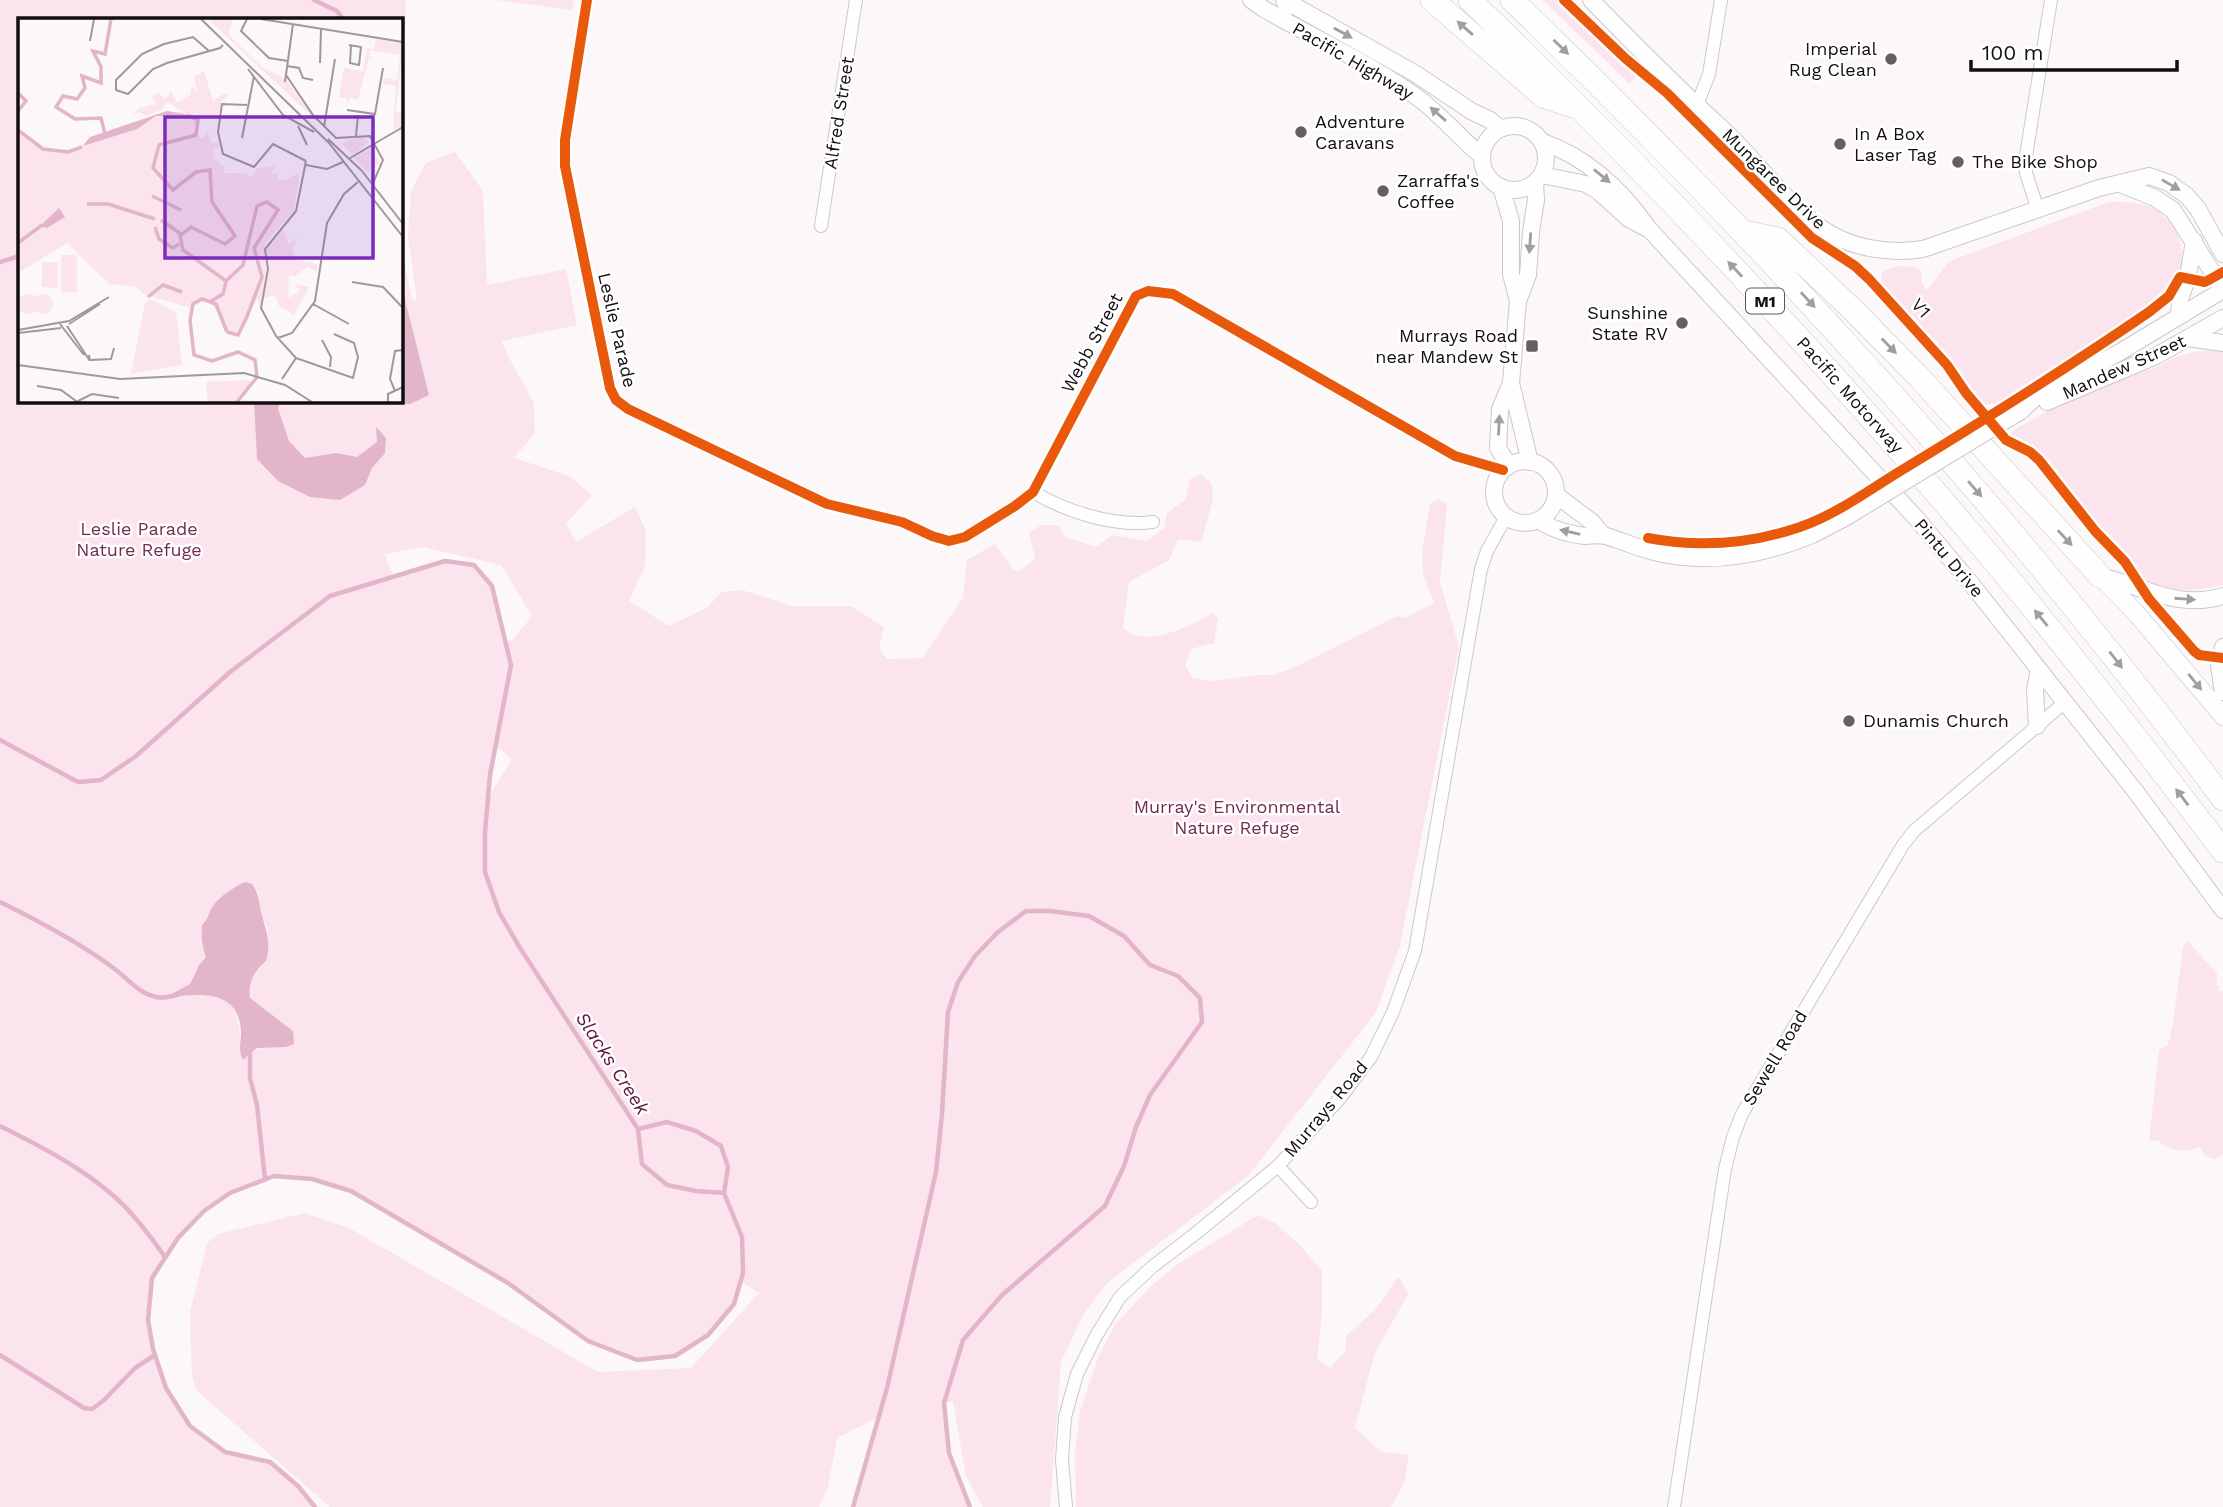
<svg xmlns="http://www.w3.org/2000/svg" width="2223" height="1507" font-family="'Work Sans',sans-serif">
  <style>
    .green { fill: #fbe4ed; fill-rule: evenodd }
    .water { fill: #e2b5c8 }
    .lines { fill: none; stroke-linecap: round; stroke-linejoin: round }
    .stream { stroke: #e2b5c8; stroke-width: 4.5 }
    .minor-casing { stroke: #ccc7c9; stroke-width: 14 }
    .tertiary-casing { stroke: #ccc7c9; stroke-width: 18 }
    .secondary-casing { stroke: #ccc7c9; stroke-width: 19 }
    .motorway-casing { stroke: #ccc7c9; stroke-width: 24 }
    .minor { stroke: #fffefe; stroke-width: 12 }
    .tertiary { stroke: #fffefe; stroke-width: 16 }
    .secondary { stroke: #fffefe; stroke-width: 18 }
    .motorway { stroke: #fffefe; stroke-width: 23 }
    .tertiary-bridge-casing { stroke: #ccc7c9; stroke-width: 18; stroke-linecap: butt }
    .tertiary-bridge { stroke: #fffefe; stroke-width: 16 }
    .cycleway-casing { stroke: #fff; stroke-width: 15 }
    .cycleway { stroke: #e8590c; stroke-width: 10 }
    .oneway { fill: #a19e9f }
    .poi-dot { fill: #655f62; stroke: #fff; stroke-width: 2.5 }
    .labels { text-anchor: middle; stroke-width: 5; stroke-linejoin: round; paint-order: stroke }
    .shield { fill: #fff; stroke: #5a5658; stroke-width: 2 }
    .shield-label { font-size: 16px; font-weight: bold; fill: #130d10 }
    .poi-label { font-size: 18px; fill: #130d10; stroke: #fff; text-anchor: start }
    .street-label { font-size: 18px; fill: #130d10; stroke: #fff }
    .park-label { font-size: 18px; fill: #742b50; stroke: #fff }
    .water-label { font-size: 19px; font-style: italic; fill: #5f173e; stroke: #fff }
    .inset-river { fill: none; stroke: #e2b5c8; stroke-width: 3.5 }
    .inset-road { fill: none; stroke: #9f999c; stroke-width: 2 }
    .view { fill: #7b2cbf; fill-opacity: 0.15; stroke: #7b2cbf; stroke-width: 3.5 }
    .inset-edge { fill: none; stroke: #130d10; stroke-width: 3.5 }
  </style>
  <rect width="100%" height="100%" fill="#fcf7f9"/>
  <g class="green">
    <path d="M 0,0 L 405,0 L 406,25 L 401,33 L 401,19 L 19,19 L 19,401 L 401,401 L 401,246 L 412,300 L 417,299 L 408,237 L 411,191 L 426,163 L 455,152 L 483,191 L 487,285 L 566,269 L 577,325 L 502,341 L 509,358 L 534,403 L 535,433 L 514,458 L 569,476 L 592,495 L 566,524 L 576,542 L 635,507 L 646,531 L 645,566 L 629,601 L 669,626 L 708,607 L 721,592 L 742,590 L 792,606 L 851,606 L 884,627 L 879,649 L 887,659 L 923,658 L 963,598 L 967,560 L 995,544 L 1014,571 L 1021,570 L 1035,559 L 1029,532 L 1042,525 L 1058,525 L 1066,537 L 1096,547 L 1112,535 L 1146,541 L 1164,529 L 1167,513 L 1185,500 L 1190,479 L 1202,474 L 1212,484 L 1213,499 L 1201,542 L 1178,539 L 1169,560 L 1129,582 L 1123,628 C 1127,630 1133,635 1138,636 C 1163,640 1192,625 1213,613 L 1218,619 L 1214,643 L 1191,649 L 1185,665 L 1192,678 L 1214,681 L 1256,675 L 1274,675 L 1293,668 L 1397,616 L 1405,618 L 1434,603 L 1423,574 L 1422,553 L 1430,504 L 1438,499 L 1447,504 L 1440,582 L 1459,647 L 1400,945 L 1376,1012 L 1249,1175 L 1108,1282 L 1083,1315 L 1061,1362 L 1050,1507 L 983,1507 L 966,1476 L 953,1401 L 944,1403 L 949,1453 L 970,1507 L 853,1507 L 877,1418 L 837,1438 L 828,1487 L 819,1507 L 330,1507 L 197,1391 L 192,1376 L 190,1313 L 207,1243 L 218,1234 L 305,1213 L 349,1228 L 598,1372 L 691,1368 L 759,1293 L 741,1281 L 734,1304 L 708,1335 L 675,1356 L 637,1360 L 588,1341 L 508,1283 L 351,1191 L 312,1179 L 274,1176 L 230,1193 L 204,1211 L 178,1238 L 152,1278 L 148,1320 L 153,1349 L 166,1388 L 190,1426 L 225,1452 L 270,1462 L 298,1486 L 315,1507 L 0,1507 ZM 423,547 L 501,565 L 532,616 L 514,639 L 506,642 L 492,586 L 474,565 L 445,561 L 394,577 L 384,554 ZM 495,745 L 512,759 L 489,796 ZM 237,886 L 257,890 L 262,916 L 268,929 L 266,961 C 254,971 248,982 250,998 L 293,1031 L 268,1047 L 240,1054 C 240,1032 242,1000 212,995 C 200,992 186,995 173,992 L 190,984 L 195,971 L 206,957 L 208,920 L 211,909 Z"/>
    <polygon points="496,0 574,0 572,10"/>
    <polygon points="1543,0 1575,0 1644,70 1629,83"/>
    <path d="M 2109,202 C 2123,202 2141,202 2153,208 C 2181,223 2191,258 2173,284 C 2169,290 2163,296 2158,301 L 2013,396 L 1997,403 L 1985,405 L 1969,391 L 1946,352 L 1886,291 L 1881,281 L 1882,272 C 1895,265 1905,265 1918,268 L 1922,273 L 1921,281 L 1926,290 C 1936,283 1940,270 1950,261 Z"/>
    <path d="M 2213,350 L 2223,352 L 2223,585 C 2199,590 2172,595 2149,583 C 2140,579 2135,566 2129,558 C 2115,540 2095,526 2081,507 C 2067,490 2058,470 2043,454 C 2033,444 2017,444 2005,435 L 2069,399 L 2162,365 C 2178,354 2194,351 2213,350 Z"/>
    <path d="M 2187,941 L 2217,973 L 2217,984 L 2220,991 L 2223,991 L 2223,1154 L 2214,1159 L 2206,1156 L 2200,1147 C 2184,1152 2170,1153 2158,1140 L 2149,1141 L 2159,1050 L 2168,1045 L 2173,1023 L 2183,947 Z"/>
    <polygon points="1258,1215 1275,1223 1300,1245 1322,1271 1322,1314 1317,1359 1330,1368 1346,1350 1346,1336 1375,1310 1398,1277 1409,1293 1375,1352 1355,1428 1381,1452 1409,1455 1404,1483 1391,1507 1076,1507 1075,1453 1080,1412 1099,1355 1115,1325 1152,1285 1178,1264"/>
  </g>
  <g class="water">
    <polygon points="401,284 429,395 410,404 399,404 395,401 401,401"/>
    <polygon points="254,401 280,401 278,409 289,441 305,458 336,453 357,457 377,442 376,427 386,438 385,453 372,468 365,485 340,500 310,497 278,481 257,459"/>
    <path d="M 245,882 L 252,884 C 258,892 259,901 261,911 C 265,929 272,942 266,961 C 254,971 248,982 250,998 L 293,1031 L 294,1044 L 286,1047 L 257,1048 L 243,1060 C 238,1051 241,1042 241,1032 C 239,991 204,993 173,997 L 173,993 L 190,984 L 199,965 L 206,957 C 202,946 201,937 202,925 C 209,919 208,913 213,906 C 220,896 234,887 245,882 Z"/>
  </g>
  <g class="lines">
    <g class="stream">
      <polyline points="314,0 337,11 343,19"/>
      <polyline points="0,262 19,256"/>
      <polyline points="0,740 78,782 101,780 136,756 230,672 330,596 445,561 474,565 492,586 511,665 490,775 485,832 485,872 499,912 520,948 638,1129 642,1164 667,1185 696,1191 724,1193 742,1237 743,1273 734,1304 708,1335 675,1356 637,1360 588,1341 508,1283 351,1191 312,1179 274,1176 230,1193 204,1211 178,1238 152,1278 148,1320 153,1349 166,1388 190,1426 225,1452 270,1462 298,1486 315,1507"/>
      <path d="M 0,902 C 39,921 77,941 112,967 C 127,977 137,993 156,997 C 162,999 171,996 177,995"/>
      <polyline points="250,1050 250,1078 257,1105 265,1179"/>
      <path d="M 0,1126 C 40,1146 83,1168 116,1198 C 135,1215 151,1237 165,1257"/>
      <polyline points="638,1129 667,1122 696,1131 721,1146 728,1167 724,1193"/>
      <polyline points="0,1355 73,1401 84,1408 92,1409 103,1401 135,1368 155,1355"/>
      <polyline points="853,1507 887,1388 936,1172 942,1114 948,1012 958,982 975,956 998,932 1026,911 1050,911 1089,916 1124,936 1150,965 1178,976 1200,998 1202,1022 1150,1095 1136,1127 1124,1166 1105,1206 1002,1295 963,1340 944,1403 949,1453 970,1507"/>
    </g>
    <g class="minor-casing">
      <g id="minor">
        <polyline points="587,0 565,140 565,166 610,388 616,400 628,409 827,504 902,522 932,536 949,541 965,537 1015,506 1033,492 1136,296 1148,291 1173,294 1455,456 1503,470"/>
        <polyline points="1697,105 1709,74 1721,0"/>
        <polyline points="2038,210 2026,173 2025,162 2051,0"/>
        <polyline points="821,226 856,0"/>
        <path d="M 1033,492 C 1067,512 1114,527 1153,522"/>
        <polyline points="1278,1166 1311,1202"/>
        <polyline points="1066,1507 1062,1460 1065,1417 1077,1374 1096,1336 1120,1297 1152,1267 1195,1234 1278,1166 1341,1097 1371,1057 1393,1012 1415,951 1481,569 1487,551 1506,517"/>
        <polyline points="1674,1507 1725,1169 1733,1137 1742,1114 1903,845 1914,831 2064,703"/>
      </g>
    </g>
    <g class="tertiary-casing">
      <g id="tertiary">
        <path d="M 1251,0 L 1264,9 C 1314,38 1367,62 1414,95 C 1440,113 1458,137 1482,156"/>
        <polyline points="1284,0 1416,74 1471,111 1490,120 1500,128"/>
        <path d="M 1591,0 C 1621,31 1651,61 1682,91 C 1700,109 1719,125 1737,143 C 1765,172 1794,212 1829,233 C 1856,249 1892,254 1923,249 L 2099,188 L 2149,176 L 2169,183 L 2187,196 L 2198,209 L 2223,254"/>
        <circle cx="1514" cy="158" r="32"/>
        <path d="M 1543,142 C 1588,158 1622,190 1649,229 L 1917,519 L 1973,586 L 2136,792 L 2223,910"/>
        <polyline points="1542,175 1586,184 1598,191 1629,219 1646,228"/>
        <polyline points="2120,184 2155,198 2173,210 2223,289"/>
        <polyline points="1501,187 1511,221 1511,274 1518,301"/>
        <polyline points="2179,316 2180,299 2188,276 2194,241"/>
        <polyline points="2188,338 2223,343"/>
        <polyline points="1511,383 1530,462"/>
        <polyline points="2047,402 2156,356 2223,318"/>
        <polyline points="2021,411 2035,398 2120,352 2223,290"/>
        <circle cx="1525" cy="492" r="31"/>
        <polyline points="1509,466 1498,448 1500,409 1511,383 1518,301 1528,275 1531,232 1536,200 1535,183"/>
        <polyline points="1556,495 1592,522 1603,535"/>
        <path d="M 1539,520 C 1551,529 1569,534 1585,536 C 1592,536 1599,534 1606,536 C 1623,541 1640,549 1658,553 C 1710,565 1763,555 1812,535"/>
        <path d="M 2100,576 C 2143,586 2177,610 2223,596"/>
        <polyline points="2223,647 2219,666 2223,692"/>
        <polyline points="2037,726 2035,690 2039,670"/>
      </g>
    </g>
    <g class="secondary-casing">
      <polyline id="secondary" points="2100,576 2136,613 2223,716"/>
    </g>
    <g class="motorway-casing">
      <g id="motorway">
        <polyline points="1432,0 1543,96 1573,106"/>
        <path d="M 1470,0 C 1652,176 1826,361 1989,555 C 2070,651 2147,751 2223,851"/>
        <path d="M 1512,0 C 1769,248 2010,512 2223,799"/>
        <polyline points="1289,3 1289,0"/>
        <polyline points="1744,232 1778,239 1851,308 1918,376 2100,576"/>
      </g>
    </g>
    <use href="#minor" class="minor"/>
    <use href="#tertiary" class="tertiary"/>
    <use href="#secondary" class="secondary"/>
    <use href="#motorway" class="motorway"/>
    <g class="tertiary-bridge-casing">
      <polyline id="tertiary-bridge" points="1812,535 1843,519 2021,411"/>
    </g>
    <use href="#tertiary-bridge" class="tertiary-bridge"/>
    <g class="cycleway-casing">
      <g id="cycleway">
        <polyline points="587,0 565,140 565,166 610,388 616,400 628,409 827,504 902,522 932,536 949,541 965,537 1015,506 1033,492 1136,296 1148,291 1173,294 1455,456 1503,470"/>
        <polyline points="1564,0 1626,59 1667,93 1812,238 1855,266 1869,279 1947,365 1966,393 2006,440 2030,452 2039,460 2095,531 2125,562 2149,599 2194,651 2199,655 2223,658"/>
        <path d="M 1648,538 C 1700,548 1750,544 1800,527 C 1838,514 1873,487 1907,467 C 1989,417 2070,366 2149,312 L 2169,296 L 2180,277 L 2205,282 L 2223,272"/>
      </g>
    </g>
    <use href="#cycleway" class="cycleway"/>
  </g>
  <defs><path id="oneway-solid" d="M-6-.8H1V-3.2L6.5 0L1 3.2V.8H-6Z" transform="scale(1.75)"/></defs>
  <g class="oneway">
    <use href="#oneway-solid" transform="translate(1465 28) rotate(-139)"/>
    <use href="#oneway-solid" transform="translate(1343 33) rotate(29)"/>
    <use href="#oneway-solid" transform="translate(1561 47) rotate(44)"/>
    <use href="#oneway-solid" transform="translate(1438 114) rotate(-139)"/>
    <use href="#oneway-solid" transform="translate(1602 176) rotate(39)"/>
    <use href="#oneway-solid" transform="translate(2171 185) rotate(30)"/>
    <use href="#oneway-solid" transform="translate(1530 243) rotate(94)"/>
    <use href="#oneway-solid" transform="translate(1735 269) rotate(-133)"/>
    <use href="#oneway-solid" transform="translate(1808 300) rotate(47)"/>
    <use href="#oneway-solid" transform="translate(1889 346) rotate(46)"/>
    <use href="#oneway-solid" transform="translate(1499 425) rotate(-87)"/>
    <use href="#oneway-solid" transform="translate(1975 489) rotate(49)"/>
    <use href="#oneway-solid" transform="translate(1570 532) rotate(-167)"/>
    <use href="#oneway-solid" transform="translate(2065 538) rotate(47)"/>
    <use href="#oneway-solid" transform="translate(2185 599) rotate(4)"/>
    <use href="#oneway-solid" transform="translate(2041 618) rotate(-129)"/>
    <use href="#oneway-solid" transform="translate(2116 660) rotate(52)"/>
    <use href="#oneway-solid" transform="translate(2195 682) rotate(51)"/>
    <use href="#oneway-solid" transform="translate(2182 797) rotate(-127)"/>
  </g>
  <g class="poi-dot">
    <circle cx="1891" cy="59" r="7"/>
    <circle cx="1301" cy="132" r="7"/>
    <circle cx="1840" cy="144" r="7"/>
    <circle cx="1958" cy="162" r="7"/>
    <circle cx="1383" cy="191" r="7"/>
    <circle cx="1682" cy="323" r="7"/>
    <rect x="1525" y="339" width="14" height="14" rx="3.5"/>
    <circle cx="1849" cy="721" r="7"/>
  </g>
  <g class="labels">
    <rect class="shield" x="1746" y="288.5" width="38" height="25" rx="5"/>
    <g class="shield-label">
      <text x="1765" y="307">M1</text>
    </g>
    <g class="poi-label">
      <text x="1877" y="55" text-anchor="end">Imperial<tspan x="1877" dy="21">Rug Clean</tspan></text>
      <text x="1315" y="128">Adventure<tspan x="1315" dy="21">Caravans</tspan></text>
      <text x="1854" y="140">In A Box<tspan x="1854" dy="21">Laser Tag</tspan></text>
      <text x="1972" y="168">The Bike Shop</text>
      <text x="1397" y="187">Zarraffa's<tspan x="1397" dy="21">Coffee</tspan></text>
      <text x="1668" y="319" text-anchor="end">Sunshine<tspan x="1668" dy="21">State RV</tspan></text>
      <text x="1518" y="342" text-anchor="end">Murrays Road<tspan x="1518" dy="21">near Mandew St</tspan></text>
      <text x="1863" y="727">Dunamis Church</text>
    </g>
    <g class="street-label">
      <text transform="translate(1353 61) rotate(30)" y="6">Pacific Highway</text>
      <text transform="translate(839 113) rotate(-81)" y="6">Alfred Street</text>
      <text transform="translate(1774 179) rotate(44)" y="6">Mungaree Drive</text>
      <text transform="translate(1921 308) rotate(48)" y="6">V1</text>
      <text transform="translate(617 330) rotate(77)" y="6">Leslie Parade</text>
      <text transform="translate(1092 343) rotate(-62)" y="6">Webb Street</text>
      <text transform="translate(2124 367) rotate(-24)" y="6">Mandew Street</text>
      <text transform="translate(1850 395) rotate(48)" y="6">Pacific Motorway</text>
      <text transform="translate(1949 558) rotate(50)" y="6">Pintu Drive</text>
      <text transform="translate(1775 1058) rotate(-59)" y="6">Sewell Road</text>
      <text transform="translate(1326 1109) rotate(-50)" y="6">Murrays Road</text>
    </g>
    <g class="park-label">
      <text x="139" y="535">Leslie Parade<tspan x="139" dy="21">Nature Refuge</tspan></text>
      <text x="1237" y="813">Murray's Environmental<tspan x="1237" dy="21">Nature Refuge</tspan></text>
    </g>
    <g class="water-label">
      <text transform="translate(613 1063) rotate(57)" y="7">Slacks Creek</text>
    </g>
  </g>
  <g transform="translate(18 18)">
    <rect width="385" height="385" fill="#fcf7f9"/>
    <path d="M 190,1 L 215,1 L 210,16 L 244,49 L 267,61 L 301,105 ZM 358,21 L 385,25 L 378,94 L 385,96 L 385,107 L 375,112 L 378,68 L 365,66 L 365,60 L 379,62 L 382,37 L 352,32 L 351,38 L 362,47 L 351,40 L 340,82 L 332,80 L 328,88 L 329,80 L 321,79 L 326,50 L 345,53 L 349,30 L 356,31 ZM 186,53 L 195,83 L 207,75 L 210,78 L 203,84 L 201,100 L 186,98 L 194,90 L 180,104 L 178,116 L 185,121 L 190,113 L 193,125 L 200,124 L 201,129 L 195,131 L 196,141 L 203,145 L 201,149 L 207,146 L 206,155 L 227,155 L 234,160 L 238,151 L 256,148 L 260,143 L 252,157 L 261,156 L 259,162 L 266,162 L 281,155 L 283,146 L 276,193 L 247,226 L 249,252 L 242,289 L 239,280 L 222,314 L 217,319 L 209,314 L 193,283 L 180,282 L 173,290 L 128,277 L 116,268 L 91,266 L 49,225 L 0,255 L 0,112 L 25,131 L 55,132 L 71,122 L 122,107 L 136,96 L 164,94 L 150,84 L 144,91 L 129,98 L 121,94 L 114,99 L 121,90 L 138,86 L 134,79 L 140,74 L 147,81 L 153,73 L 159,85 L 173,76 L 173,67 L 179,74 L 176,59 ZM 344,118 L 351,124 L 335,136 L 323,125 ZM 354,131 L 362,145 L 350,154 L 335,139 ZM 265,212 L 271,226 L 279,220 L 274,232 L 279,242 L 299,246 L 299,254 L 289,249 L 278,258 L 271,257 L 270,280 L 282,273 L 276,266 L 291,269 L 276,297 L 261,288 L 257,277 L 245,280 L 251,252 L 248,231 ZM 43,237 L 59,237 L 59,274 L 43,274 ZM 24,244 L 40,244 L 40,270 L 24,269 ZM0 286a10 10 0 1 1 20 0a10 10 0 1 1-20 0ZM15 286a10 10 0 1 1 20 0a10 10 0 1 1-20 0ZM 132,281 L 158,294 L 164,347 L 113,356 L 127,285 ZM 230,362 L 235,364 L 219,384 L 190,384 L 188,364 Z" fill="#fbe4ed"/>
    <path d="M 149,93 L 171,97 L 138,98 L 119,111 L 65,128 L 72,119 ZM 41,190 L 47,199 L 29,210 L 22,208 Z" fill="#e2b5c8"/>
    <path class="inset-river" d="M 0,75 L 8,83 L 0,93M 169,97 L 180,102 L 178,117 L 141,127 L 135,150 L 155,172 L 178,154 L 192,152 L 194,184 L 217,218 L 207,226 L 173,209 L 162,218 L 165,232 L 208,263 L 225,247 L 239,188 L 249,184 L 260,192 L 236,230 L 244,259 L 228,301 L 220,317 L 209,314M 0,112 L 25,131 L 50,134 L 64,129M 87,116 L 83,100 L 57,101 L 38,89 L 45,78 L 59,81 L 67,70 L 64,58 L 83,65 L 83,49 L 75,33 L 87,36 L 93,1M 134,178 L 163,192M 69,186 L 90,186 L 137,201M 143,202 L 163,216M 137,209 L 141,221 L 155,230 L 161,226M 0,225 L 24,207M 130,279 L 145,267 L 164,274M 193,283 L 205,276 L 208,264M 209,314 L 198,286 L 184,281 L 175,286 L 172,302 L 176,337 L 194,343 L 220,334 L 237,342 L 239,359 L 219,384"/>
    <path class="inset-road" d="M 183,1 L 311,125 L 385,219M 229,1 L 223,13 L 251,40 L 270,43M 243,1 L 385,24M 72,23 L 76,1M 331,27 L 343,29 L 341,47 L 332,45 L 333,28M 191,33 L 175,19 L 146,26 L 124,36 L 98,62 L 98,72 L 110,76 L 135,51 L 149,45 L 202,30 L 205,27M 302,45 L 303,11M 269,48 L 281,50 L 285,60 L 295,62M 230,51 L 265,97 L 296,114M 268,57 L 295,97 L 318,120 L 352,118 L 365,142 L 355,165M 267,64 L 275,6M 229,87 L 204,86 L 200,114 L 205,136 L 236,149 L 255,126 L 288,143M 329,92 L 357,96 L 365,50M 280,108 L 289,127M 306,109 L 317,41M 338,118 L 340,97M 224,120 L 236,58M 310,121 L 344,153M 332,140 L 385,109M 288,147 L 309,151 L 325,144M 344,153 L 385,206M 334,264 L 365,269 L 385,290M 295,286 L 331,306M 42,306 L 66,337M 51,306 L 82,286M 49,308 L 72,343 L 71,337M 0,312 L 51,303 L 91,279M 0,315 L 43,310M 260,320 L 274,315 L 297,283 L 309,205 L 326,176 L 340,164M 304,322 L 313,339 L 312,349M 278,340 L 335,360 L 340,339 L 336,325 L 316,316M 73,342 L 93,341 L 96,330M 0,347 L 102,361 L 226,355 L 267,367 L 294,384M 264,361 L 278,340 L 258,318 L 243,290 L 250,251 L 247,231 L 278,193 L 288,143M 19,368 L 43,372 L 58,383M 377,373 L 372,361 L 377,333 L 385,332M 58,384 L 74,376 L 101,380M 370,384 L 370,376 L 385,369"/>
    <path class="view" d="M 147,99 L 355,99 L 355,240 L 147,240 Z"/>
    <rect width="385" height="385" class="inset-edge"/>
  </g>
  <path d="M1971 60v10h206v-10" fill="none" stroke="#130d10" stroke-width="3.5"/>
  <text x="1982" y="60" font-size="21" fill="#130d10" stroke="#ffffff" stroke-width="5" paint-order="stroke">100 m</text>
</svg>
